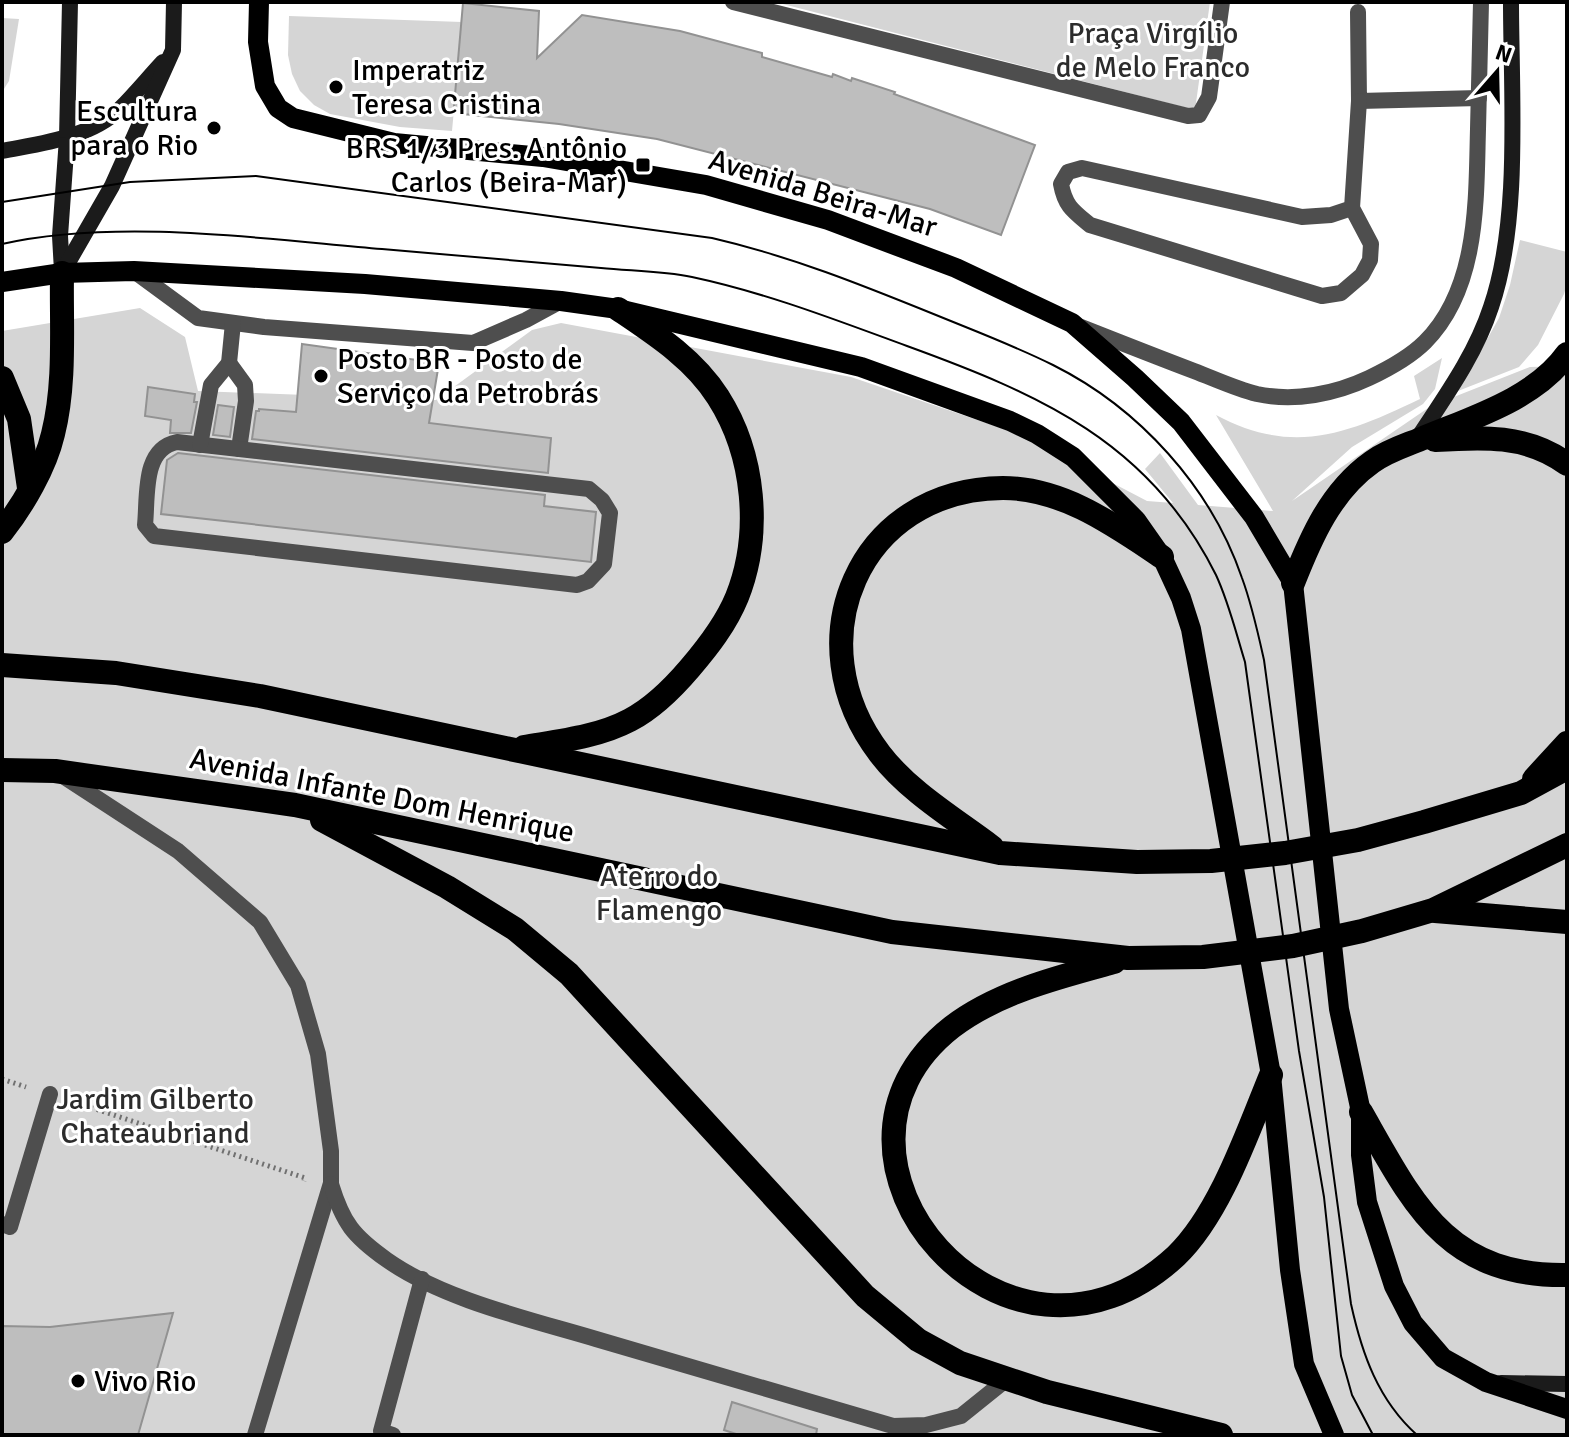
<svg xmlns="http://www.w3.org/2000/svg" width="1569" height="1437" font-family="Signika,sans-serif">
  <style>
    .green { fill: #d5d5d5 }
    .building { fill: #bebebe; stroke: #929292; stroke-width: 2 }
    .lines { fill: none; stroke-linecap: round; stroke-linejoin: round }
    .path { stroke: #707070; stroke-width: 5; stroke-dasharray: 2 4; stroke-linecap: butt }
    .lane { stroke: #4e4e4e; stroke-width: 16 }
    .street { stroke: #4e4e4e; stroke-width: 16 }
    .secondary { stroke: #1b1b1b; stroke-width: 16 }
    .primary { stroke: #000; stroke-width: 20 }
    .highway { stroke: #000; stroke-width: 24 }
    .tram { stroke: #000; stroke-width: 2 }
    .poi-dot { fill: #000; stroke: #fff; stroke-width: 3 }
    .labels { text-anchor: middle; stroke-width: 6; stroke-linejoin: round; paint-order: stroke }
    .park-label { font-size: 30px; fill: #2c2c2c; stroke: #fff }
    .poi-label { font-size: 30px; fill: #000; stroke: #fff; text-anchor: start }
    .street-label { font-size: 30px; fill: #000; stroke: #fff }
  </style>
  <rect width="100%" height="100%" fill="#fff"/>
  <g class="green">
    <polygon points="775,2 1210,2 1195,110"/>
    <polygon points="289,16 462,22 452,131 400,127 330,114 314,105 300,91 292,74 288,55"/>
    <polygon points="2,18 19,19 9,81 2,92"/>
    <polygon points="1520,240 1567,252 1567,284 1564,294 1538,345 1519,367 1458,391 1499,318 1510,285"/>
    <path d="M 140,308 L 185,337 L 198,391 L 436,400 L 532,330 L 561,323 L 851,377 L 1019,434 L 1147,501 L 1173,503 L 1145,469 L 1160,453 L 1198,505 L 1273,511 L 1216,415 C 1293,456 1347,434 1420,399 L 1414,376 L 1442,358 L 1435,389 L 1423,404 L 1352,447 L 1292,501 L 1431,406 L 1530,367 L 1567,366 L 1567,1435 L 2,1435 L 2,331 Z"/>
  </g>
  <g class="building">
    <polygon points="463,3 539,11 537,58 582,15 680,31 762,53 762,57 832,77 833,74 851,81 852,78 895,92 894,94 1035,145 1001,235 930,209 657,139 559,124 463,114 454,106"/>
    <polygon points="302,344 439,363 429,423 551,438 548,473 252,439 256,411 259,411 259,409 296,412"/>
    <polygon points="148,387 195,394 194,402 197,402 191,433 170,433 171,420 145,416"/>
    <polygon points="218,405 234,407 230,437 213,435"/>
    <polygon points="178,453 545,495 544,506 596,512 591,562 161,514 167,460"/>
    <polygon points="173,1313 138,1435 2,1435 2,1326 50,1327"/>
    <polygon points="732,1402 817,1429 816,1435 739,1435 724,1430"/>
  </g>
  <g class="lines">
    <g class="path">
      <polyline points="2,1079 26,1087"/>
      <polyline points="74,1102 296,1175 305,1178 304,1181"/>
    </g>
    <g class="lane">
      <polyline points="733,2 1188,116 1199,115 1209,97 1222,2"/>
      <polyline points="1358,12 1359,101 1479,98"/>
      <path d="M 1352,208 L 1371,244 L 1370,260 L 1362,275 L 1341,293 L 1322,296 L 1090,225 C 1073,211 1065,206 1061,184 L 1068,172 L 1082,168 L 1302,217 L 1331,215 L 1352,208 L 1359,101"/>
      <polyline points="134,271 198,318 264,327 473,343 526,320 561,301"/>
      <polyline points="229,363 245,385 246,401 239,449"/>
      <path d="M 177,442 L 589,489 L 602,500 L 610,513 L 604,564 L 588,581 L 577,585 L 154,536 L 145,525 C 148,496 142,449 177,442 Z"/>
      <polyline points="200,445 211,385 229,363 233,323"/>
      <polyline points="63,776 178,851 260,922 298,985 318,1054 331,1151 331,1183 255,1435"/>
      <path d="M 331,1184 C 343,1223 353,1236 387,1260 C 444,1300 529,1319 596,1339 C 695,1368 794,1397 893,1426 L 926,1425 L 961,1416 L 1007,1379"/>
      <polyline points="393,1435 381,1431 422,1279"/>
    </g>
    <g class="street">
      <path d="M 1081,327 C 1119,342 1157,357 1194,371 C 1215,379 1236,389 1257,394 C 1295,402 1335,394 1369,378 C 1388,369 1410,357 1425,342 C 1479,288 1476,200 1478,129 C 1479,87 1480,44 1481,2"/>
      <polyline points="2,1224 10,1227 50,1094"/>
    </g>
    <g class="secondary">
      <path d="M 2,151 C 42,143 89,138 120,109 C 135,94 149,77 163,62"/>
      <polyline points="62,271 60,236 67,138 70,2"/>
      <polyline points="62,273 112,186 173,50 174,2"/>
      <path d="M 1416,441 C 1444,398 1475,356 1491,307 C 1521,220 1511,95 1511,2"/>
      <polyline points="1501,1383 1567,1384"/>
    </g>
    <g class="primary">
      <polyline points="259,2 258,42 265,86 278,108 293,118 394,143 543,157 706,185 828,220 956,268 1072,323 1135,378 1181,422 1254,517 1293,583 1339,1009 1361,1112 1361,1155 1367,1202 1394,1286 1413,1323 1443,1358 1486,1382 1567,1409"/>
      <polyline points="2,282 62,273 134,271 365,284 561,301 618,309 861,367 1010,421 1037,434 1073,457 1136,520 1162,557 1181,598 1191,629 1271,1075 1290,1270 1304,1364 1334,1435"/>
    </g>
    <g class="highway">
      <polyline points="2,378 19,419 29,488"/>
      <path d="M 1435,440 C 1481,437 1527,434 1567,464"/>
      <path d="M 2,532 C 23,505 45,468 53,434 C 66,382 61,325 62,273"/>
      <path d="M 1293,583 C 1311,537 1331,491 1372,462 C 1387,451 1404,446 1421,439 C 1471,418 1535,399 1567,354"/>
      <polyline points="2,665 116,673 260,696 1000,853 1137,862 1211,861 1285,853 1358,840 1424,822 1521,793 1567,768"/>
      <path d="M 524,747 C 559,741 598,737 630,720 C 653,708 673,688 690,668 C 708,647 726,624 737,597 C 762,534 755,455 718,397 C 694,359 655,334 618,309"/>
      <polyline points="2,770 55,771 295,805 892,932 1128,958 1203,957 1293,946 1362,931 1433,910 1567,845"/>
      <polyline points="1534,779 1567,743"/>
      <polyline points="322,820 447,887 515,929 569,974 865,1296 918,1340 960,1363 1047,1392 1221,1435"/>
      <path d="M 992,847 C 955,819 909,792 880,754 C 794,642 858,489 1003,488 C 1063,488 1114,525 1162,557"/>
      <polyline points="1435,911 1567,922"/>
      <path d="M 1114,962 C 1059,977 998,992 952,1027 C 787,1156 1006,1413 1176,1256 C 1220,1214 1248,1131 1271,1075"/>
      <path d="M 1361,1112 C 1413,1203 1446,1277 1567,1275"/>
    </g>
    <g class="tram">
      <path d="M 2,202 L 130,182 L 256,176 L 712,238 C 790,256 862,285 936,315 C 975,331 1015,346 1053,365 C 1139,408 1211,487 1242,578 C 1252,605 1258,633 1264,660 L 1351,1304 C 1362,1354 1378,1400 1417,1435"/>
      <path d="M 2,244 C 118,218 264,239 382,249 C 455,255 528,261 601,268 C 631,271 662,271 692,277 C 767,293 836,320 907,346 C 1039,394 1150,442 1216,575 C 1229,603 1236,633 1245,662 L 1299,1051 L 1324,1197 L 1341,1356 L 1352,1395 L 1373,1435"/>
    </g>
  </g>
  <g class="poi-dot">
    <circle cx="336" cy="87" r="8"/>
    <circle cx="214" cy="128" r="8"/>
    <rect x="635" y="157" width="16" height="16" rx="4"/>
    <circle cx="321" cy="376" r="8"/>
    <circle cx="78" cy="1381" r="8"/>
  </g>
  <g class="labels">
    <g class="park-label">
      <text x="1153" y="43">Praça Virgílio<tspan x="1153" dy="34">de Melo Franco</tspan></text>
      <text x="659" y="886">Aterro do<tspan x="659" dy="34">Flamengo</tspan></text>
      <text x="155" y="1109">Jardim Gilberto<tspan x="155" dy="34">Chateaubriand</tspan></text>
    </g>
    <g class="poi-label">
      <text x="352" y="80">Imperatriz<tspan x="352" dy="34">Teresa Cristina</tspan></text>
      <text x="198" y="121" text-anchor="end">Escultura<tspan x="198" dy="34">para o Rio</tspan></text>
      <text x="627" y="158" text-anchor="end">BRS 1/3 Pres. Antônio<tspan x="627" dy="34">Carlos (Beira-Mar)</tspan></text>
      <text x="337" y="369">Posto BR - Posto de<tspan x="337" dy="34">Serviço da Petrobrás</tspan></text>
      <text x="94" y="1391">Vivo Rio</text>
    </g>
    <g class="street-label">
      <text transform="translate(823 193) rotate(17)" y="10">Avenida Beira-Mar</text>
      <text transform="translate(382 795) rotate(11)" y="10">Avenida Infante Dom Henrique</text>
    </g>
  </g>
  <rect width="1569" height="1437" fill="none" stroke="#000000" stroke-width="8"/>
  <g transform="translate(1497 72) rotate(20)" stroke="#ffffff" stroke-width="6" paint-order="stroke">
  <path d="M0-6L14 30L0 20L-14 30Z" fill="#000000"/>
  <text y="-12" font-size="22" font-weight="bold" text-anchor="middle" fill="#000000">N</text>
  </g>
</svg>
